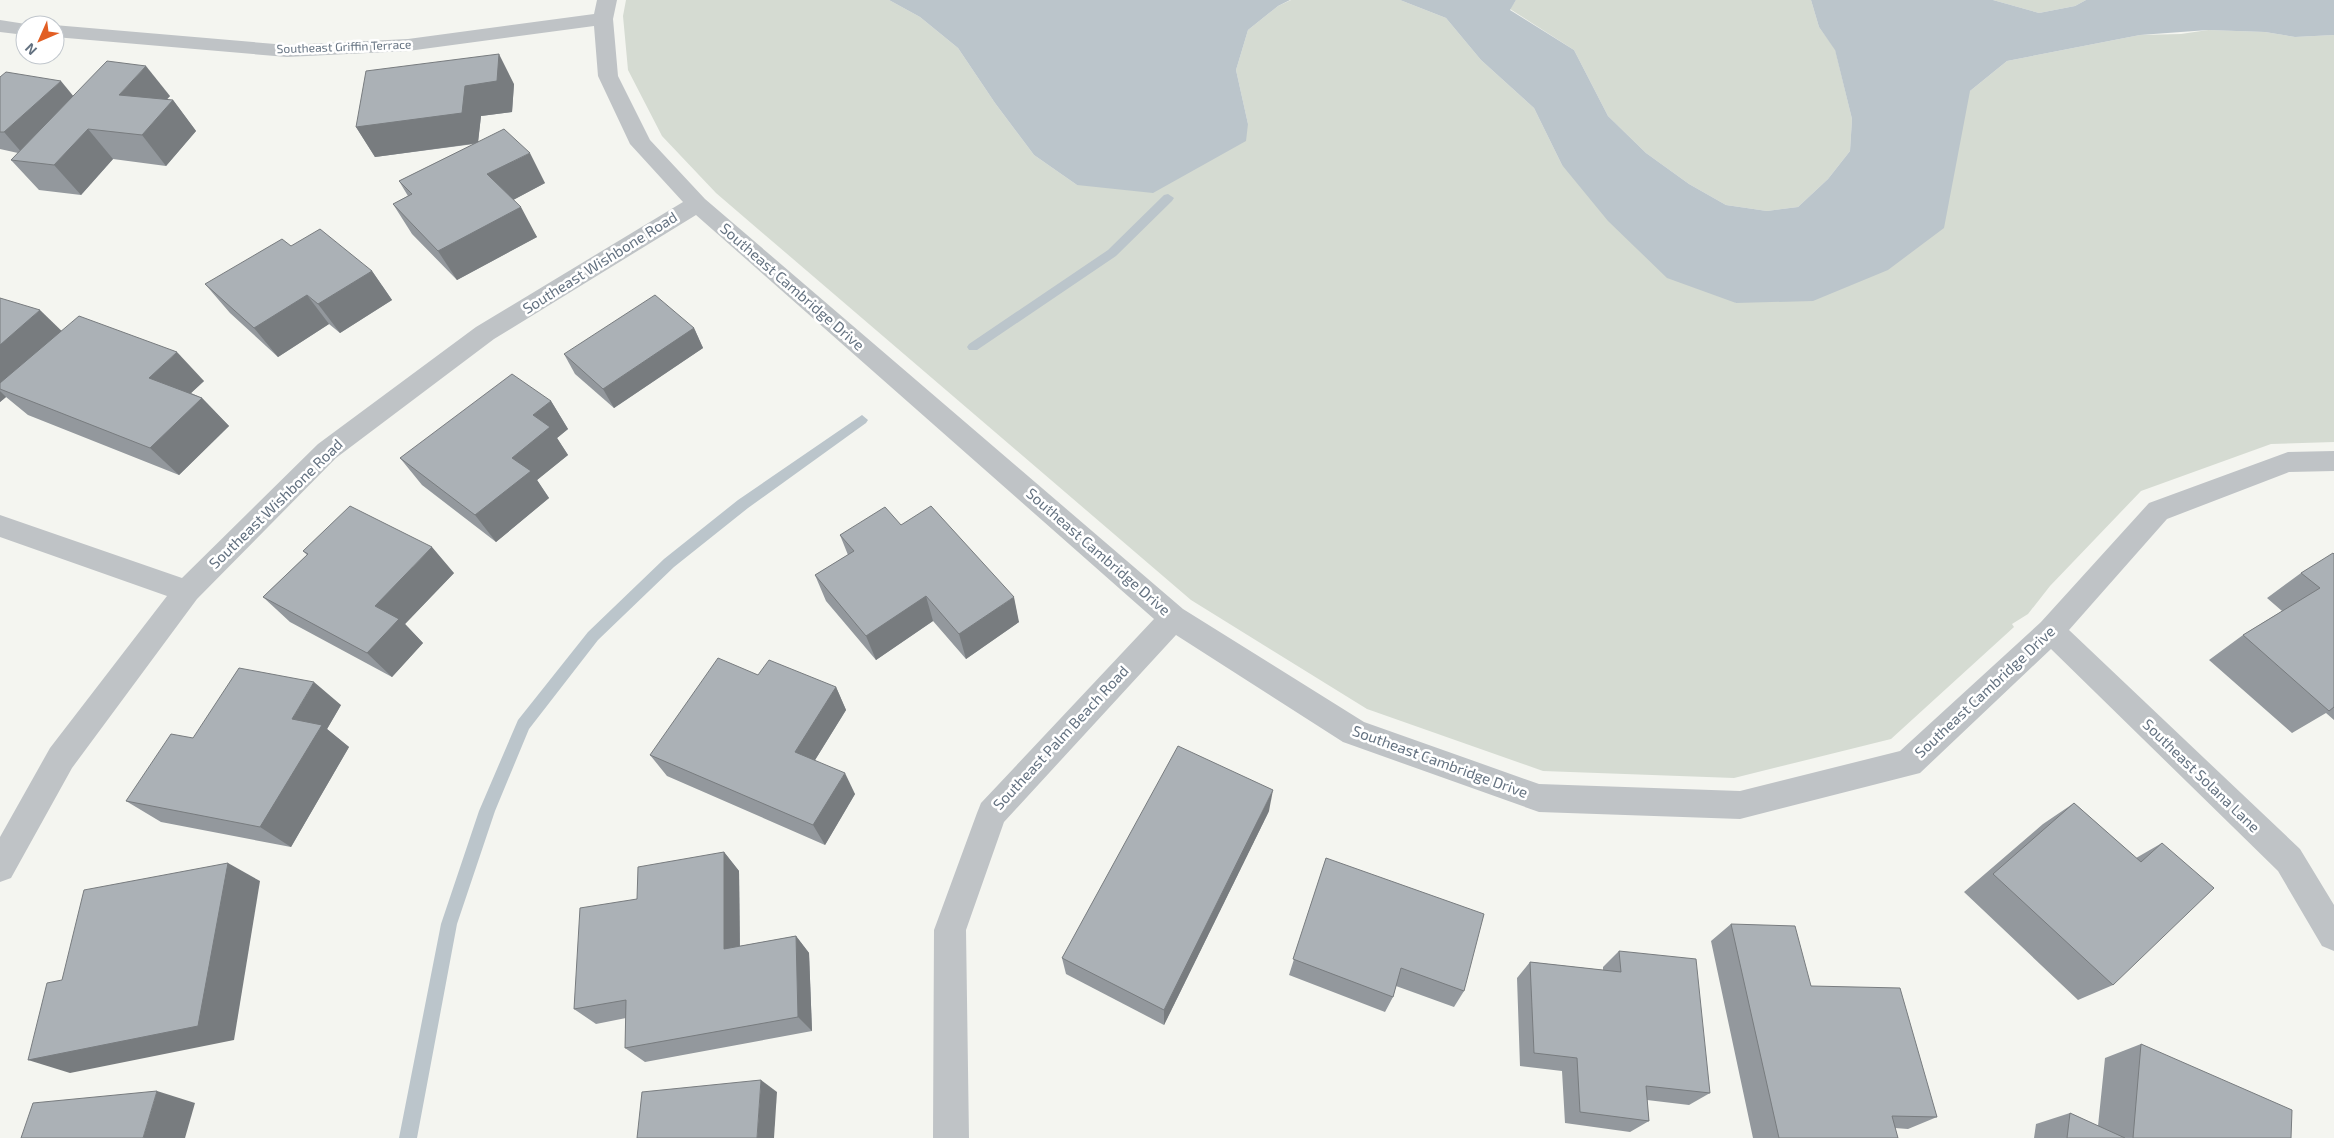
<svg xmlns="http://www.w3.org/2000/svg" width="2334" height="1138" font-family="'Exo 2',sans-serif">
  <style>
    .green { fill: #d5dbd2 }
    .water { fill: #bbc5cb }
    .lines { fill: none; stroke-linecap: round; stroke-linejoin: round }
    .stream { fill: #bbc5cb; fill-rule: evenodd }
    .minor { fill: #bfc3c6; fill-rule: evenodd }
    .wall { fill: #93989d }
    .shaded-wall { fill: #787c7f }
    .building { fill: #abb1b6; stroke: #787c7f }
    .labels { text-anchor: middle; stroke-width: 5; stroke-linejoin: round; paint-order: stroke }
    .far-street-label { font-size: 12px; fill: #647281; stroke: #fff }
    .street-label { font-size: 15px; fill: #647281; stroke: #fff }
  </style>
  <rect width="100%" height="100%" fill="#f4f5f0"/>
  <g class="green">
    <polygon points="626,0 889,0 920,17 958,48 995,103 1034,155 1077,185 1248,124 1236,70 1248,30 1278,6 1291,0 1400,0 1446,18 1481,60 1534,108 1562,165 1736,303 1970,91 2007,61 2140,35 2181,34 2208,30 2265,32 2295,37 2334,35 2334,442 2271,444 2141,491 2050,586 2028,614 2012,624 2014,627 1891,739 1734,778 1543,771 1367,709 1191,600 716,193 662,136 628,70 623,16"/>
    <polygon points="1516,0 1811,0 1819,27 1835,49 1852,119 1850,151 1828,179 1798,207 1767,211 1726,205 1689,184 1646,153 1608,116 1574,50 1510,9"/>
    <polygon points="1993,0 2086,0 2075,6 2039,13"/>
  </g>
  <g class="water">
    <polygon points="889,0 1290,0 1278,6 1248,30 1236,70 1248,124 1246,141 1153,193 1077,185 1034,155 995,103 958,48 920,17"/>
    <polygon points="1400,0 1516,0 1510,10 1574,50 1608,116 1646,153 1689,184 1726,205 1767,211 1798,207 1828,179 1850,151 1852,119 1835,50 1819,27 1811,0 1993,0 2039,13 2075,6 2086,0 2334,0 2334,35 2295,37 2265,32 2208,30 2140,35 2007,61 1970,91 1944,228 1888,270 1813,301 1736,303 1667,278 1608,221 1562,165 1534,108 1481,60 1446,18"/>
  </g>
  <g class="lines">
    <g class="stream">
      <polygon points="1168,194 1174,198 1172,201 1116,256 977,350 969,350 967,347 969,344 1108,250 1164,195"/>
      <polygon points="862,415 868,420 866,423 748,508 674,567 598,640 529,729 495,811 457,924 417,1138 399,1138 441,924 479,811 518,720 588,632 664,559 738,500"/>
    </g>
    <g class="minor">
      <polygon points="597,0 617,0 613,19 618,76 650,140 705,199 1183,609 1364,722 1539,784 1740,791 1900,751 2041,622 2149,503 2288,452 2334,451 2334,471 2289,472 2167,519 2069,630 2300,849 2334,905 2334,951 2322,946 2278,871 2051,649 1920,773 1740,819 1539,812 1343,742 1176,635 1004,822 966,930 969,1138 933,1138 934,930 977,813 981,803 1154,619 696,215 494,339 336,458 197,599 72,768 11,878 0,882 0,837 50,748 167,596 0,537 0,515 182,578 318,444 476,327 683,202 630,144 598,76 594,26 408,51 287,57 55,37 54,25 287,45 408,39 594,14"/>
      <polygon points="0,20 32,25 25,25 25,35 0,32"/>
    </g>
  </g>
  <g class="wall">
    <polygon points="0,77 73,96 170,96 166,100 173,100 196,131 166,166 113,159 81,195 39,190 11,160 18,153 0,149"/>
    <polygon points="514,84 512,112 481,116 478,141 545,183 513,200 537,237 457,280 412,234 393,204 408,196 399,181 474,144 375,157 356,127"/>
    <polygon points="291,246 372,271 392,300 340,333 329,324 278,357 230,313 205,284"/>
    <polygon points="0,298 61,331 204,381 191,393 202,398 229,426 179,475 28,415 6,397 0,402"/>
    <polygon points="694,328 703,348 614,408 575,374 564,354"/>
    <polygon points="551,401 568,429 557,438 568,455 537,480 549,498 496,542 422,485 400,458"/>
    <polygon points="901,525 1019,622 966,659 933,621 876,660 826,601 815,575 848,555 840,535"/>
    <polygon points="303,551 454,573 405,624 423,643 392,677 290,622 263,597 307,555"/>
    <polygon points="2334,554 2334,720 2326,713 2292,733 2209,660 2243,635 2282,611 2267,598 2301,573"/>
    <polygon points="758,675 836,687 846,710 815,760 855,794 825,845 667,776 650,755"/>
    <polygon points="341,705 327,729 349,747 291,847 161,822 126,801 193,738"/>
    <polygon points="2074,803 2136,858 2162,843 2113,985 2078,1000 1964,892 2043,824"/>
    <polygon points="1269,811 1164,1025 1066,974 1062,958"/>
    <polygon points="724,852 739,871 740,946 796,936 809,953 812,1031 645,1062 625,1048 626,1018 596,1024 574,1009 637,899"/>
    <polygon points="1326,858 1464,991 1454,1007 1396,986 1393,997 1385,1012 1289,975"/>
    <polygon points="1731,924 1937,1117 1908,1129 1895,1128 1898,1138 1753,1138 1711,941"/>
    <polygon points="1619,951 1710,1093 1689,1105 1647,1100 1649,1121 1630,1132 1565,1123 1562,1071 1520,1066 1517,978 1530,962 1603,970 1603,967"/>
    <polygon points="2141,1044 2291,1138 2034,1138 2036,1124 2070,1113 2098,1126 2105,1058"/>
  </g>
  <g class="shaded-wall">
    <polygon points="499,54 514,84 512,112 481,116 478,143 375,157 356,127 465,86"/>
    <polygon points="146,66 170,96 143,125 119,95"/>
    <polygon points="61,81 79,103 23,154 4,132"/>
    <polygon points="173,100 196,131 166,166 142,135"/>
    <polygon points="88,129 113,159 81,195 54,165"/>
    <polygon points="530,153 545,183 504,205 487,174"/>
    <polygon points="521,207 537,237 457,280 438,251"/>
    <polygon points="372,271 392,300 340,333 318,304"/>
    <polygon points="307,295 329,324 278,357 254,328"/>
    <polygon points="40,310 70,339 0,389 0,345"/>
    <polygon points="694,328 703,348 614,408 603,389"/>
    <polygon points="177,352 204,381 177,406 149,378"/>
    <polygon points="0,391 6,397 0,402"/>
    <polygon points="202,398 229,426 179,475 150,448"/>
    <polygon points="551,401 568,429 557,438 568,455 537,480 549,498 496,542 475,515 512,458 533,415"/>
    <polygon points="432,547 454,573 405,624 423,643 392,677 367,653 375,606"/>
    <polygon points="926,596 933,621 876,660 866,636"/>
    <polygon points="1014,597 1019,622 966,659 959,634"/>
    <polygon points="314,682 341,705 327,729 349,747 291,847 260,827 292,719"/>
    <polygon points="836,687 846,710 807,773 795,752"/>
    <polygon points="845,773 855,794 825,845 813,825"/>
    <polygon points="1273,790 1269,811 1164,1025 1164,1010"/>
    <polygon points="724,852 739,871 740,965 724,949"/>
    <polygon points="228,863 260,881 234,1040 70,1073 28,1060"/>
    <polygon points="796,936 809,953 812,1031 798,1017"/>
    <polygon points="761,1080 777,1092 774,1138 757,1138"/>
    <polygon points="157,1091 195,1103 185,1138 143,1138"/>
  </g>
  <g class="building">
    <polygon points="499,54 497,81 465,86 462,113 356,127 366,71"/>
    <polygon points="107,61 146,66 119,95 173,100 142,135 88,129 54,165 11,160"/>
    <polygon points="6,72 61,81 4,132 0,132 0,77"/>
    <polygon points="504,129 530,153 487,174 521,207 438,251 393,204 412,194 399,181"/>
    <polygon points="320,229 372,271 318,304 307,295 254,328 205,284 282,239 291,246"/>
    <polygon points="655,295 694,328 603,389 564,354"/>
    <polygon points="0,298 40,310 0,345"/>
    <polygon points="79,316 177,352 149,378 202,398 150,448 0,389 0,383"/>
    <polygon points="512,374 551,401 533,415 550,427 512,458 531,471 475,515 400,458"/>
    <polygon points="350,506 432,547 375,606 399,619 367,653 263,597 308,554 303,551"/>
    <polygon points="931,506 1014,597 959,634 926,596 866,636 815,575 854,551 840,535 885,507 901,525"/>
    <polygon points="2333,553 2334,554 2334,707 2329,711 2243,635 2320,588 2301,573"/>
    <polygon points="718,658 758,675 769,660 836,687 795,752 845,773 813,825 650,755"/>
    <polygon points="239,668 314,682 292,719 322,725 260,827 126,801 171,734 193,738"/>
    <polygon points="1178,746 1273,790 1164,1010 1062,958"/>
    <polygon points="2074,803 2141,862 2162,843 2214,888 2113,985 1993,874"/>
    <polygon points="724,852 724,949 796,936 798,1017 625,1048 626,1000 574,1009 580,908 637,899 638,867"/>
    <polygon points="1326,858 1484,914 1464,991 1401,968 1393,997 1293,959"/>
    <polygon points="228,863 198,1026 28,1060 47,983 62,980 84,890"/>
    <polygon points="1731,924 1795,926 1811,986 1900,988 1937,1117 1892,1116 1898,1138 1779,1138"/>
    <polygon points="1619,951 1696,959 1710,1093 1646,1086 1649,1121 1580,1112 1577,1058 1534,1053 1530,962 1621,972"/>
    <polygon points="2141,1044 2292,1110 2291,1138 2133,1138"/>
    <polygon points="761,1080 757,1138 637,1138 642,1092"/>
    <polygon points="157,1091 143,1138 21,1138 33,1103"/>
    <polygon points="2070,1113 2125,1138 2067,1138"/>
  </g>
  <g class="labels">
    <g class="far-street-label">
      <text transform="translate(344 47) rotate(-2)" y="4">Southeast Griffin Terrace</text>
    </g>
    <g class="street-label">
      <text transform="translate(600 263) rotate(-32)" y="5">Southeast Wishbone Road</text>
      <text transform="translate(792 287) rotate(41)" y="5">Southeast Cambridge Drive</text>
      <text transform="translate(276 504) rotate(-44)" y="5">Southeast Wishbone Road</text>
      <text transform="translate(1098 552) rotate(41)" y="5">Southeast Cambridge Drive</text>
      <text transform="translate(1985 692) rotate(-43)" y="5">Southeast Cambridge Drive</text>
      <text transform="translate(1061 738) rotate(-47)" y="5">Southeast Palm Beach Road</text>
      <text transform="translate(1440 762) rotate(20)" y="5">Southeast Cambridge Drive</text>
      <text transform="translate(2201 776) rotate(44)" y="5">Southeast Solana Lane</text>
    </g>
  </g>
  <g transform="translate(40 40) rotate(225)"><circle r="24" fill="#ffffff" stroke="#c1c7cd"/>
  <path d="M0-4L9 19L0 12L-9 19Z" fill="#e25e23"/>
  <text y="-8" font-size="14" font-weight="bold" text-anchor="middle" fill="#647281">N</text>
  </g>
</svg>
